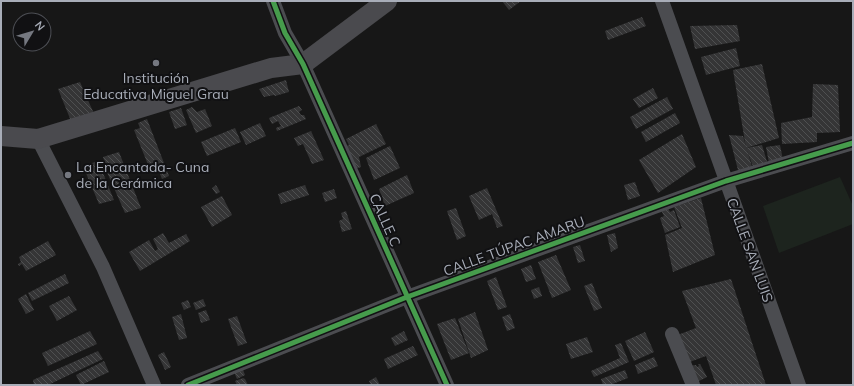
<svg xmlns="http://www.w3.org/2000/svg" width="854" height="386" font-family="Mulish,sans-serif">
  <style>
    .pitch { fill: #1d241e }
    .building { fill: url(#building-back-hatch) }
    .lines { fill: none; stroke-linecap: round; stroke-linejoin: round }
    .minor { stroke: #4b4c50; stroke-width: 14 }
    .secondary { stroke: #4a4a4e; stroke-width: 20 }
    .cycleway-casing { stroke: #111113; stroke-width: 8 }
    .cycleway { stroke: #469c4c; stroke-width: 5 }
    .poi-dot { fill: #757880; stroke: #111113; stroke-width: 1.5 }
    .labels { text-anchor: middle; stroke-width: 4; stroke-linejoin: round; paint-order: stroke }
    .poi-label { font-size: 14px; fill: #a8adb8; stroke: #111113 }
    .street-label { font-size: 14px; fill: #a8adb8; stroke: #111113 }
  </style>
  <defs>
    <pattern id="building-back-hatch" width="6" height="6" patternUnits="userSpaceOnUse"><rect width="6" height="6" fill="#353536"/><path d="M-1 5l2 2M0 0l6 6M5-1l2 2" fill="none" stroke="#4f5051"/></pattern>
  </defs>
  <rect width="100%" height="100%" fill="#171717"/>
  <polygon class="pitch" points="840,177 853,206 853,224 779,253 763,206"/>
  <g class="building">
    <polygon points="502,1 521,1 509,10"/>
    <polygon points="642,17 646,26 608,40 605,31"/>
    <polygon points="737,25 740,41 695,49 690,26"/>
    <polygon points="736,48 740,66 706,75 701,57"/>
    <polygon points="762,64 779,138 746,148 733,70"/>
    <polygon points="286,80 289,92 275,96 274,95 264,97 259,89"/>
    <polygon points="80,82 95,116 71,121 58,89"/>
    <polygon points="813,84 838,85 840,132 817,133 817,142 782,144 781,123 812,117"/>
    <polygon points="653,88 658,98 639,108 633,99"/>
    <polygon points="667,97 673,109 636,129 630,117"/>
    <polygon points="299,106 302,110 299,112 301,115 304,115 306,119 277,131 276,128 281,126 278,121 272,124 269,118"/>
    <polygon points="192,107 197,112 205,109 212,126 196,133 186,110"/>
    <polygon points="181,108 187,125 175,129 169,112"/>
    <polygon points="675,113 680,123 646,142 641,132"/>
    <polygon points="147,119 169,176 162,179 158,169 151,172 134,130 140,128 138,123"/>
    <polygon points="260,123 266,136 246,145 240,132"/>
    <polygon points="376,124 386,144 359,157 361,167 355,169 344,147 349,145 346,139"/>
    <polygon points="235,128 241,142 207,156 201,142"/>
    <polygon points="311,131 324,160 312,164 303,144 298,146 294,138"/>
    <polygon points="682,134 696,167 658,193 639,160"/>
    <polygon points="729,135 743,136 753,170 739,174"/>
    <polygon points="762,145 768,165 754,169 746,148"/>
    <polygon points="780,145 783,160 769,163 766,147"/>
    <polygon points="390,146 400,168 374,180 366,158"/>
    <polygon points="119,152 141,208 125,213 102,161 104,160 103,157"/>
    <polygon points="98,161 114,200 99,204 83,166"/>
    <polygon points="407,175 414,193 385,206 379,189"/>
    <polygon points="635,182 640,196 628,200 624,185"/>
    <polygon points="216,185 220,192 216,194 212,188"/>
    <polygon points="305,185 309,195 281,204 278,194"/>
    <polygon points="487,188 503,226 497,228 492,214 479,220 469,196"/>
    <polygon points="334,189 337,198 325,202 322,193"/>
    <polygon points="222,196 232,215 212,227 201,207"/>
    <polygon points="701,198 715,255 673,272 665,235 682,228 674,207"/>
    <polygon points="456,208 466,236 457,240 447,211"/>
    <polygon points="668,208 670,212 674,210 680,227 665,233 660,218 664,216 661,210"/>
    <polygon points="346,211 352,229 342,232 339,221 343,219 341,213"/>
    <polygon points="163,233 169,243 186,234 190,241 140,271 129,252 149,240 155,251 158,249 153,239"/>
    <polygon points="615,233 618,248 611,252 607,235"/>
    <polygon points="48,241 56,255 26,271 22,264 19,266 18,264 21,262 19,257"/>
    <polygon points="580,245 585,261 578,263 573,247"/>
    <polygon points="556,255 571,290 552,298 538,262"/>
    <polygon points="531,265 536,279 526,282 521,269"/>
    <polygon points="65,274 69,283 32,301 28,293"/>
    <polygon points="496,277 507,307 498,310 487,281"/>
    <polygon points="731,279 766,385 716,385 706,356 687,363 675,336 696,328 682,291"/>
    <polygon points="592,283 602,308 594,311 584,286"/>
    <polygon points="539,287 542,296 534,299 531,290"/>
    <polygon points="26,294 34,310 26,314 18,299"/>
    <polygon points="69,296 77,310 57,321 49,306"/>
    <polygon points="203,299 206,306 196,310 193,303"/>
    <polygon points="188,300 191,307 184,310 181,303"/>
    <polygon points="206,310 210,320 201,323 198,313"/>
    <polygon points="475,312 488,350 471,358 458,319"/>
    <polygon points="181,314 187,338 179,340 172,317"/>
    <polygon points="510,314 515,328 507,331 502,317"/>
    <polygon points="237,316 247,343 238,346 228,319"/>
    <polygon points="455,318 469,353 451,360 437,324"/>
    <polygon points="90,331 97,344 48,366 42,353"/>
    <polygon points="404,331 408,340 395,346 391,338"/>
    <polygon points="645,332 654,352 634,361 625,341"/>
    <polygon points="587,337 593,352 571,359 566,344"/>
    <polygon points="621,343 629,362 594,377 591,371 620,358 615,345"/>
    <polygon points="413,346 418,355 388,369 384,359"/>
    <polygon points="98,351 103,359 48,385 34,385 33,380"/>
    <polygon points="164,352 171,367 165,370 158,355"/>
    <polygon points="654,357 658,366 638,374 635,365"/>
    <polygon points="104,361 109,372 81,385 76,375"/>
    <polygon points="698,364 700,364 707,377 695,383 688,366 696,365 697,367 699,366"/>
    <polygon points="242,367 245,375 237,379 233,370"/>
    <polygon points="625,370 628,378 610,385 603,385 601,379"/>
    <polygon points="376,377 380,385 371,385 369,381"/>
    <polygon points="243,378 245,379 248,385 237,385 235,381"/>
  </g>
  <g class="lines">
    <g class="minor">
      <polyline points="273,1 285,33 303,64 447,385"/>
      <polyline points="662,1 799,385"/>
      <polyline points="38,139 103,267 154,385"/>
      <polyline points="672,334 693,385"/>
      <polyline points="188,385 407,297 726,181 853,143"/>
    </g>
    <polyline class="secondary" points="1,136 38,139 271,68 303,64 387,1"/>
    <g class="cycleway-casing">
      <g id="cycleway">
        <polyline points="273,1 285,33 303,64 447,385"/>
        <polyline points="188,385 407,297 726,181 853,143"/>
      </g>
    </g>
    <use href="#cycleway" class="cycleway"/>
  </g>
  <g class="poi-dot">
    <circle cx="156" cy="63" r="4"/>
    <circle cx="68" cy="175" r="4"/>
  </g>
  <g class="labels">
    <g class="poi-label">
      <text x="156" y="83">Institución<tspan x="156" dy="16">Educativa Miguel Grau</tspan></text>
      <text x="76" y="172" text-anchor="start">La Encantada- Cuna<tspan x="76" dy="16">de la Cerámica</tspan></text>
    </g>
    <g class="street-label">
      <text transform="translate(385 220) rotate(66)" y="5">CALLE C</text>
      <text transform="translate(514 246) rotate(-20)" y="5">CALLE TÚPAC AMARU</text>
      <text transform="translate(750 250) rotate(70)" y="5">CALLE SAN LUIS</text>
    </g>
  </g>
  <rect width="854" height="386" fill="none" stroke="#a8adb8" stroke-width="4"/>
  <g transform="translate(32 32) rotate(52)"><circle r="19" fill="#111113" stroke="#4d4f55"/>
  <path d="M0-3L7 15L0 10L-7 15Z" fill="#757880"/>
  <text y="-6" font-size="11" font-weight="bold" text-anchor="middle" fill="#a8adb8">N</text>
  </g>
</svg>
